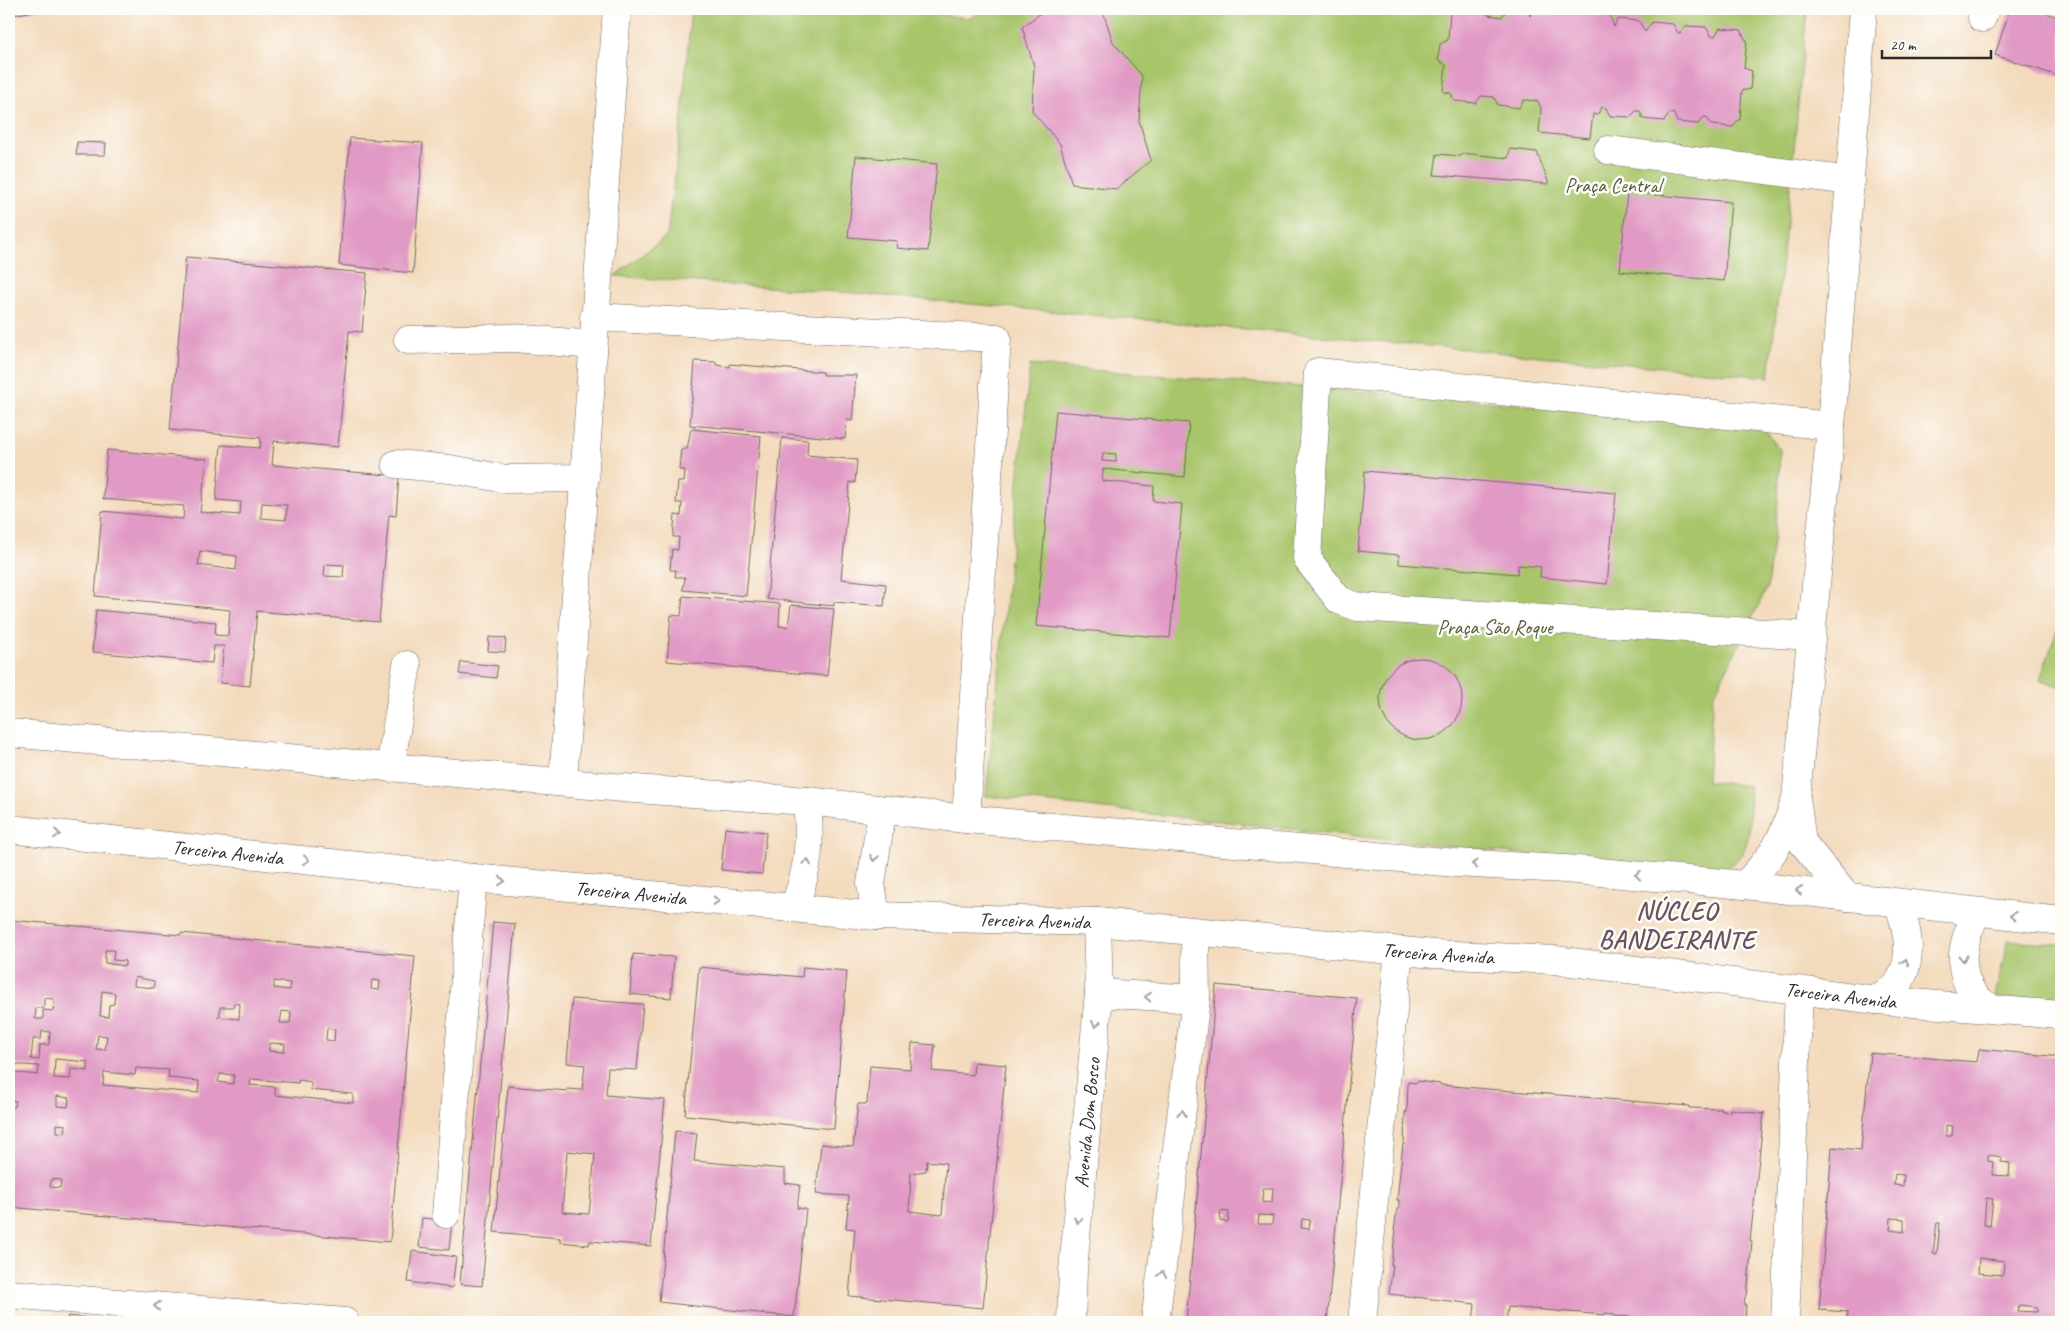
<svg xmlns="http://www.w3.org/2000/svg" width="2070" height="1331" font-family="Caveat,sans-serif">
  <style>
    .green { fill: #a8c56b; stroke: #6a784b }
    .building { fill: #e19ac5; fill-rule: evenodd }
    .lines { fill: none; stroke-linecap: round; stroke-linejoin: round }
    .minor-casing { stroke: #71685e; stroke-width: 29 }
    .minor { stroke: #fff; stroke-width: 28 }
    .oneway { stroke: #a0a0a0 }
    .labels { text-anchor: middle; stroke-width: 5; stroke-linejoin: round; paint-order: stroke }
    .park-label { font-size: 20px; fill: #50593e; stroke: #fdfcf7 }
    .street-label { font-size: 20px; fill: #2b2b2b; stroke: #fdfcf7 }
    .district-label { font-size: 25px; font-weight: bold; letter-spacing: 1px; fill: #6b5261; stroke: #fdfcf7 }
  </style>
  <rect width="100%" height="100%" fill="#fdfcf7"/>
  <filter id="ink" filterUnits="userSpaceOnUse"><feTurbulence type="fractalNoise" baseFrequency=".02" numOctaves="2"/><feDisplacementMap in="SourceGraphic" scale="10" xChannelSelector="R" yChannelSelector="G"/><feConvolveMatrix kernelMatrix="1 2 1 2 8 2 1 2 1" color-interpolation-filters="sRGB"/></filter>
  <filter id="wash" filterUnits="userSpaceOnUse"><feTurbulence type="fractalNoise" baseFrequency=".0096" numOctaves="4" result="noise"/><feDisplacementMap in="SourceGraphic" scale="20" xChannelSelector="R" yChannelSelector="G"/><feGaussianBlur stdDeviation="1.12" result="paint"/><feColorMatrix in="noise" values="0 0 0 0 0 0 0 0 0 0 0 0 0 0 0 0 0 1.4 0 .05"/><feComposite in="paint" operator="in"/></filter>
  <g filter="url(#wash)">
    <rect width="100%" height="100%" fill="#f3dabc"/>
    <g class="green">
      <polygon points="691,9 900,9 968,18 990,9 1807,9 1792,171 1769,377 851,293 614,276 667,236 682,117"/>
      <path d="M 1030,365 L 1738,422 L 1763,427 L 1780,450 L 1778,502 L 1767,588 L 1713,697 L 1707,781 L 1749,786 C 1751,826 1756,866 1706,874 L 986,796 Z"/>
      <polygon points="2061,619 2061,687 2040,679"/>
      <polygon points="2008,940 2061,944 2061,1003 1995,997"/>
    </g>
    <g id="blocks">
      <g class="building">
        <polygon points="9,9 38,9 38,10 9,16"/>
        <polygon points="1046,9 1102,9 1113,42 1142,76 1139,121 1151,160 1116,189 1072,184 1060,144 1032,111 1034,66 1022,27"/>
        <polygon points="1461,9 1485,9 1488,15 1502,17 1507,9 1528,11 1530,16 1531,9 1561,9 1560,14 1563,14 1566,9 1608,9 1614,27 1618,19 1639,21 1645,32 1652,22 1673,24 1678,33 1680,33 1686,26 1706,27 1711,36 1715,36 1720,28 1741,30 1745,39 1747,40 1744,68 1752,71 1750,89 1742,91 1740,120 1738,120 1733,127 1711,125 1707,117 1704,117 1698,124 1677,122 1674,114 1670,113 1664,121 1643,119 1640,111 1636,111 1630,117 1610,116 1606,108 1602,107 1597,115 1593,114 1590,138 1539,133 1541,109 1538,101 1524,100 1519,108 1498,105 1494,97 1481,96 1476,103 1454,101 1451,93 1443,92 1446,65 1438,60 1440,44 1448,40 1450,12 1458,13"/>
        <polygon points="2010,9 2033,9 2061,18 2061,77 1995,55"/>
        <polygon points="350,138 423,143 413,273 339,265"/>
        <polygon points="77,142 106,143 105,155 76,155"/>
        <polygon points="1510,149 1537,152 1549,184 1434,175 1437,154 1461,156 1462,153 1508,158"/>
        <polygon points="856,156 937,164 928,251 896,248 897,241 848,237"/>
        <polygon points="1627,192 1731,202 1724,281 1620,271"/>
        <path d="M 186,257 L 367,273 L 362,332 L 349,331 L 338,447 L 274,441 L 272,465 L 399,476 L 396,516 L 389,515 L 379,622 L 257,611 L 250,686 L 220,683 L 224,646 L 214,646 L 212,663 L 92,652 L 96,610 L 216,622 L 215,635 L 228,636 L 230,610 L 95,596 L 102,511 L 183,519 L 184,506 L 103,499 L 107,450 L 207,459 L 200,512 L 240,515 L 241,502 L 216,500 L 221,445 L 260,448 L 261,438 L 170,430 ZM 262,503 L 287,505 L 286,520 L 261,518 ZM 200,551 L 237,556 L 236,570 L 198,565 ZM 325,564 L 344,565 L 343,577 L 324,576 Z"/>
        <polygon points="695,361 716,362 716,365 730,367 730,364 823,372 823,375 856,375 852,421 847,420 845,439 690,425"/>
        <path d="M 1056,411 L 1189,423 L 1185,477 L 1103,469 L 1102,481 L 1154,486 L 1153,501 L 1182,504 L 1170,638 L 1036,626 ZM 1103,453 L 1116,454 L 1116,462 L 1102,461 Z"/>
        <polygon points="691,429 761,436 746,596 683,590 685,577 675,577 676,570 670,570 672,549 678,550 679,537 673,537 675,515 681,516 682,503 676,503 678,482 684,482 685,470 679,470 681,449 687,449"/>
        <polygon points="782,438 808,440 807,455 857,460 855,483 850,482 841,579 886,584 884,606 834,602 834,606 767,599"/>
        <polygon points="1365,471 1616,493 1607,584 1540,577 1541,567 1518,565 1517,574 1399,564 1399,555 1358,551"/>
        <polygon points="683,596 780,604 779,626 788,627 791,605 834,609 827,676 667,661 671,615 681,616"/>
        <polygon points="489,637 506,638 505,652 488,651"/>
        <circle cx="1421" cy="699" r="41"/>
        <polygon points="461,662 498,666 496,678 459,674"/>
        <polygon points="725,828 766,832 762,874 721,870"/>
        <path d="M 9,920 L 181,935 L 181,933 L 415,956 L 390,1242 L 9,1207 L 9,1106 L 15,1107 L 16,1101 L 9,1100 L 9,1072 L 38,1075 L 39,1066 L 9,1064 ZM 105,950 L 114,950 L 113,960 L 125,961 L 125,966 L 105,963 ZM 135,977 L 154,981 L 154,988 L 134,986 ZM 372,980 L 380,981 L 379,990 L 371,989 ZM 274,981 L 290,983 L 290,990 L 274,988 ZM 102,991 L 115,993 L 114,1004 L 109,1005 L 108,1017 L 100,1016 ZM 44,998 L 54,999 L 53,1011 L 43,1010 L 43,1019 L 35,1019 L 36,1008 L 44,1008 ZM 234,1003 L 240,1004 L 239,1019 L 217,1017 L 220,1015 L 220,1007 L 233,1007 ZM 282,1011 L 291,1012 L 290,1023 L 280,1023 ZM 327,1028 L 335,1029 L 334,1041 L 326,1040 ZM 42,1031 L 50,1032 L 49,1045 L 40,1045 L 39,1060 L 31,1059 L 33,1039 L 41,1039 ZM 98,1035 L 107,1036 L 105,1050 L 96,1049 ZM 269,1043 L 285,1044 L 284,1052 L 269,1051 ZM 55,1059 L 88,1062 L 88,1071 L 71,1069 L 70,1079 L 54,1078 ZM 136,1068 L 169,1070 L 168,1078 L 199,1081 L 198,1093 L 103,1085 L 104,1072 L 135,1075 ZM 220,1074 L 234,1075 L 233,1084 L 218,1082 ZM 251,1079 L 298,1083 L 299,1080 L 311,1082 L 311,1090 L 353,1094 L 353,1103 L 275,1095 L 275,1087 L 250,1085 ZM 57,1096 L 69,1098 L 68,1107 L 57,1106 ZM 57,1124 L 66,1125 L 65,1133 L 57,1132 ZM 51,1179 L 61,1180 L 60,1188 L 50,1187 Z"/>
        <polygon points="493,922 515,924 482,1286 460,1284"/>
        <polygon points="633,954 674,957 671,998 630,994"/>
        <polygon points="699,967 802,977 803,967 847,971 834,1129 685,1115"/>
        <path d="M 1216,985 L 1357,998 L 1327,1322 L 1186,1322 ZM 1263,1188 L 1273,1188 L 1272,1203 L 1262,1202 ZM 1221,1211 L 1229,1212 L 1228,1222 L 1220,1221 ZM 1259,1215 L 1273,1216 L 1272,1224 L 1258,1224 ZM 1302,1219 L 1310,1220 L 1309,1229 L 1301,1228 Z"/>
        <path d="M 572,999 L 643,1004 L 637,1070 L 608,1068 L 606,1095 L 665,1100 L 651,1246 L 590,1241 L 589,1245 L 560,1242 L 560,1238 L 494,1232 L 508,1086 L 567,1091 L 567,1089 L 582,1090 L 585,1065 L 567,1063 ZM 567,1151 L 595,1154 L 589,1214 L 562,1212 Z"/>
        <path d="M 912,1043 L 935,1045 L 932,1071 L 973,1075 L 974,1062 L 1006,1065 L 983,1308 L 849,1296 L 855,1229 L 846,1228 L 849,1196 L 816,1194 L 821,1144 L 853,1147 L 858,1104 L 867,1104 L 870,1066 L 910,1069 ZM 927,1161 L 946,1163 L 942,1215 L 909,1211 L 911,1173 L 926,1171 Z"/>
        <path d="M 1979,1049 L 2061,1057 L 2061,1322 L 1936,1322 L 1936,1320 L 1911,1317 L 1911,1322 L 1847,1322 L 1848,1312 L 1819,1310 L 1832,1147 L 1861,1150 L 1870,1053 L 1977,1062 ZM 1946,1125 L 1953,1126 L 1952,1136 L 1946,1136 ZM 1988,1155 L 2002,1157 L 2001,1162 L 2010,1163 L 2009,1176 L 1992,1175 L 1993,1162 L 1988,1161 ZM 1895,1174 L 1904,1175 L 1903,1186 L 1894,1185 ZM 1986,1198 L 1993,1199 L 1990,1226 L 1984,1225 ZM 1891,1218 L 1904,1219 L 1904,1232 L 1890,1230 ZM 1937,1222 L 1940,1222 L 1937,1254 L 1933,1254 ZM 1979,1258 L 2004,1261 L 2003,1275 L 1978,1273 ZM 2019,1305 L 2037,1307 L 2037,1312 L 2018,1311 Z"/>
        <polygon points="1417,1081 1441,1084 1441,1085 1689,1106 1689,1108 1722,1109 1722,1111 1730,1112 1730,1109 1762,1114 1764,1112 1750,1241 1752,1241 1747,1296 1745,1297 1744,1305 1746,1305 1745,1322 1681,1322 1679,1320 1614,1316 1614,1315 1605,1313 1605,1315 1508,1307 1506,1322 1473,1322 1475,1304 1389,1294 1393,1265 1391,1265 1396,1231 1394,1231 1397,1209 1399,1209 1399,1200 1397,1200 1403,1144 1404,1145 1405,1112 1407,1112 1408,1082 1417,1083"/>
        <polygon points="675,1131 697,1133 694,1161 785,1169 785,1183 800,1185 797,1208 806,1209 794,1317 659,1302"/>
        <polygon points="422,1218 452,1221 449,1250 419,1247"/>
        <polygon points="412,1251 456,1257 452,1288 408,1282"/>
        <polygon points="68,1316 109,1320 108,1322 66,1322"/>
      </g>
    </g>
  </g>
  <g filter="url(#ink)">
    <use href="#blocks" fill-opacity="0" stroke="#71685e" stroke-width="1"/>
    <g class="lines">
      <g class="minor-casing">
        <g id="minor">
          <polyline points="1982,18 1985,9"/>
          <polyline points="1608,150 1851,181"/>
          <polyline points="594,317 997,338 966,819"/>
          <polyline points="408,340 515,338 593,345"/>
          <polyline points="396,464 450,469 506,479 585,478"/>
          <polyline points="1811,636 1358,607 1339,600 1307,559 1318,372 1831,426"/>
          <polyline points="9,733 635,789 807,801 966,819 1456,863 1565,869 1745,885 2061,921"/>
          <polyline points="390,768 407,665"/>
          <polyline points="563,782 617,9"/>
          <path id="s1" d="M 9,829 L 473,878 L 876,916 L 1097,922 L 1434,954 L 1555,960 L 1877,1000 L 2061,1015"/>
          <path d="M 1745,885 C 1774,854 1781,844 1794,804"/>
          <polyline points="1847,897 1802,842 1796,798 1831,426 1863,9"/>
          <path d="M 794,908 C 809,867 811,845 807,801"/>
          <path d="M 1977,912 C 1964,938 1955,965 1972,992 C 1975,998 1984,1003 1990,1008"/>
          <polyline points="876,916 871,884 882,810"/>
          <polyline points="1099,993 1196,999"/>
          <path d="M 1877,1000 C 1883,995 1891,991 1896,986 C 1915,962 1908,929 1898,903"/>
          <polyline points="446,1214 473,878"/>
          <polyline points="9,1294 345,1322"/>
          <path id="s2" d="M 1071,1322 L 1073,1270 L 1099,993 L 1097,922"/>
          <polyline points="1155,1322 1196,999 1195,932"/>
          <polyline points="1362,1322 1399,951"/>
          <polyline points="1785,1322 1799,991"/>
        </g>
      </g>
      <use href="#minor" class="minor"/>
    </g>
    <defs><path id="oneway-chevron" d="M-2-3.5L2.5 0L-2 3.5" fill="none" stroke-width="1.6" stroke-linecap="round" stroke-linejoin="round" transform="scale(1.25)"/></defs>
    <g class="oneway">
      <use href="#oneway-chevron" transform="translate(57 834) rotate(6)"/>
      <use href="#oneway-chevron" transform="translate(874 858) rotate(99)"/>
      <use href="#oneway-chevron" transform="translate(306 860) rotate(6)"/>
      <use href="#oneway-chevron" transform="translate(807 862) rotate(-81)"/>
      <use href="#oneway-chevron" transform="translate(1475 864) rotate(-177)"/>
      <use href="#oneway-chevron" transform="translate(1638 875) rotate(-175)"/>
      <use href="#oneway-chevron" transform="translate(502 881) rotate(5)"/>
      <use href="#oneway-chevron" transform="translate(1799 890) rotate(-172)"/>
      <use href="#oneway-chevron" transform="translate(716 901) rotate(5)"/>
      <use href="#oneway-chevron" transform="translate(2013 916) rotate(-174)"/>
      <use href="#oneway-chevron" transform="translate(1963 958) rotate(88)"/>
      <use href="#oneway-chevron" transform="translate(1905 962) rotate(-76)"/>
      <use href="#oneway-chevron" transform="translate(1148 997) rotate(-176)"/>
      <use href="#oneway-chevron" transform="translate(1096 1024) rotate(95)"/>
      <use href="#oneway-chevron" transform="translate(1182 1113) rotate(-83)"/>
      <use href="#oneway-chevron" transform="translate(1078 1220) rotate(95)"/>
      <use href="#oneway-chevron" transform="translate(1162 1274) rotate(-82)"/>
      <use href="#oneway-chevron" transform="translate(157 1306) rotate(-175)"/>
    </g>
  </g>
  <g class="labels">
    <g class="park-label">
      <text x="1613" y="192">Praça Central</text>
      <text x="1495" y="634">Praça São Roque</text>
    </g>
    <g class="street-label">
      <text dy="7" stroke="none"><textPath href="#s1" startOffset="220">Terceira Avenida</textPath></text>
      <text dy="7" stroke="none"><textPath href="#s1" startOffset="625">Terceira Avenida</textPath></text>
      <text dy="7" stroke="none"><textPath href="#s1" startOffset="1030">Terceira Avenida</textPath></text>
      <text dy="7" stroke="none"><textPath href="#s1" startOffset="1435">Terceira Avenida</textPath></text>
      <text dy="7" stroke="none"><textPath href="#s1" startOffset="1840">Terceira Avenida</textPath></text>
      <text dy="7" stroke="none"><textPath href="#s2" startOffset="200">Avenida Dom Bosco</textPath></text>
    </g>
    <g class="district-label">
      <text x="1677" y="919">NÚCLEO<tspan x="1677" dy="29">BANDEIRANTE</tspan></text>
    </g>
  </g>
  <rect width="2070" height="1331" fill="none" stroke="#fdfcf7" stroke-width="30"/>
  <path d="M1882 50v8h109v-8" fill="none" stroke="#2b2b2b" stroke-width="2.5"/>
  <text x="1890" y="50" font-size="15" fill="#2b2b2b" stroke="#fdfcf7" stroke-width="4" paint-order="stroke">20 m</text>
</svg>
